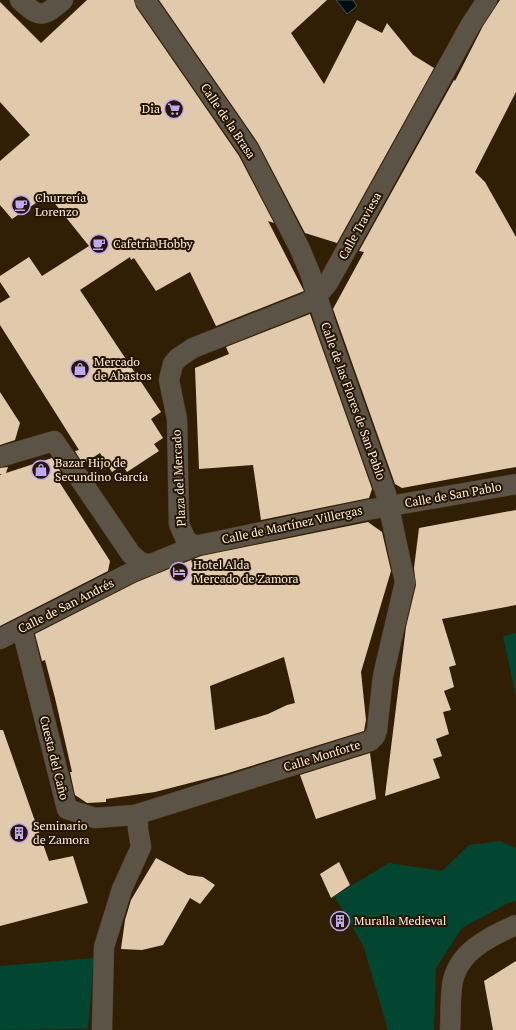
<svg xmlns="http://www.w3.org/2000/svg" width="516" height="1030" font-family="'PT Serif',serif">
  <style>
    .green { fill: #024530 }
    .water { fill: #000e11; stroke: #4c5250 }
    .building { fill: #e1caac; fill-rule: evenodd }
    .lines { fill: none; stroke-linecap: round; stroke-linejoin: round }
    .street-casing { stroke: #4e3c24; stroke-width: 21 }
    .street { stroke: #5c5347; stroke-width: 20 }
    .labels { text-anchor: middle; stroke-width: 4; stroke-linejoin: round; paint-order: stroke }
    .poi-label { font-size: 12px; fill: #fdf1e2; stroke: #261500; text-anchor: start }
    .street-label { font-size: 12px; fill: #fdf1e2; stroke: #261500 }
  </style>
  <rect width="100%" height="100%" fill="#311f05"/>
  <g class="green">
    <polygon points="516,633 516,697 503,636"/>
    <polygon points="500,841 516,848 516,901 508,903 462,928 436,968 434,1030 388,1030 363,945 334,896 389,863 442,871 469,845"/>
    <polygon points="94,958 88,1029 0,1030 0,966"/>
  </g>
  <polygon class="water" points="336,0 353,0 357,6 347,14"/>
  <g class="building">
    <polygon points="87,0 134,0 136,7 239,156 274,223 268,221 304,291 216,326 190,272 156,291 134,258 131,260 130,257 80,290 161,412 151,419 163,438 154,444 159,451 127,472 122,465 112,472 100,453 83,464 75,451 79,450 0,325 0,303 10,297 0,282 0,276 29,257 42,276 89,246 48,195 12,219 0,205 0,161 30,135 0,102 0,2 41,43"/>
    <polygon points="159,0 327,0 291,33 324,84 357,20 382,33 387,23 413,55 434,68 337,243 305,233 258,143"/>
    <polygon points="500,0 516,0 516,92 475,172 485,182 516,237 516,467 402,488 395,484 333,309 364,252 359,251 454,80 455,81 483,26"/>
    <polygon points="310,314 372,489 369,498 261,520 253,465 199,469 195,368 229,354 226,347"/>
    <polygon points="0,392 20,423 15,440 0,445"/>
    <polygon points="52,458 64,477 58,480 110,561 108,571 0,626 0,475 2,474 0,474 0,468 8,467 6,473"/>
    <polygon points="516,510 516,605 442,619 456,665 449,667 454,687 444,691 451,710 443,712 449,734 436,739 442,756 433,759 440,778 385,796 406,627 416,585 414,568 419,528"/>
    <path d="M 368,522 L 382,532 L 391,571 L 361,672 L 366,720 L 364,731 L 225,774 L 155,792 L 106,799 L 106,802 L 87,803 L 75,795 L 70,772 L 72,772 L 67,750 L 55,698 L 45,660 L 42,661 L 35,634 L 137,582 L 201,556 ZM 284,657 L 295,703 L 287,705 L 268,714 L 215,730 L 210,686 Z"/>
    <polygon points="0,730 3,730 49,861 73,856 88,903 0,926"/>
    <polygon points="370,753 376,799 316,819 300,775"/>
    <polygon points="156,858 188,875 203,877 215,885 200,904 190,898 163,945 142,950 121,949 125,920 131,900"/>
    <polygon points="339,862 350,885 331,898 320,874"/>
    <polygon points="516,961 516,1030 493,1030 484,981"/>
  </g>
  <g class="lines">
    <g class="street-casing">
      <g id="street">
        <path d="M 20,0 C 39,18 43,18 63,0"/>
        <polyline points="0,457 54,441 131,554 140,562 151,565"/>
        <polyline points="195,546 186,540 179,524 177,419 169,380 173,364 178,358 193,348 306,303 316,297 328,283 470,26 487,0"/>
        <polyline points="22,629 67,809 95,818 135,815 138,825"/>
        <polyline points="0,639 132,572 195,546 367,510 516,484"/>
        <polyline points="135,815 370,741 375,736 377,730 383,676 405,582 386,494 326,325 310,273 300,249 249,150 145,0"/>
        <polyline points="102,1030 104,947 122,889 141,847 138,829"/>
        <path d="M 450,1030 C 451,1016 450,1001 452,986 C 456,953 488,937 516,925"/>
      </g>
    </g>
    <use href="#street" class="street"/>
  </g>
  <defs>
    <g id="supermarket-ring" transform="scale(1)"><circle r="9.5" fill="#261500" stroke="#bfa9f4" stroke-width="1.5"/><path d="M-6-5.5h2.5l.6 2H6L4.5 2H-2.5L-4.4-4H-6ZM-1.5 3.2a1.3 1.3 0 1 0 .1 0ZM3 3.2a1.3 1.3 0 1 0 .1 0Z" fill="#bfa9f4"/></g>
    <g id="cafe-ring" transform="scale(1)"><circle r="9.5" fill="#261500" stroke="#bfa9f4" stroke-width="1.5"/><path d="M-5.5-4.5H6V0H3Q3 3.5 0 3.5H-2.5Q-5.5 3.5-5.5 0ZM3-3.2v2h1.7v-2ZM-6 4.5H4V6H-6Z" fill="#bfa9f4"/></g>
    <g id="shop-ring" transform="scale(1)"><circle r="9.5" fill="#261500" stroke="#bfa9f4" stroke-width="1.5"/><path d="M-5-2.5h2.3a2.7 3.5 0 0 1 5.4 0H5L5.5 6h-11ZM-1.5-2.5h3a1.5 2.3 0 0 0-3 0Z" fill="#bfa9f4"/></g>
    <g id="hotel-ring" transform="scale(1)"><circle r="9.5" fill="#261500" stroke="#bfa9f4" stroke-width="1.5"/><path d="M-6-4.5h1.5V1H6V5H4.5V3h-9V5H-6ZM-4 0a1.8 1.8 0 1 1 3.6 0ZM.5 0V-2.5h3Q6-2.5 6 0Z" fill="#bfa9f4"/></g>
    <g id="building-ring" transform="scale(1)"><circle r="9.5" fill="#261500" stroke="#bfa9f4" stroke-width="1.5"/><path d="M-4-6H4V6H1V3H-1V6H-4ZM-2.5-4.3h1.7v1.8h-1.7ZM.8-4.3h1.7v1.8H.8ZM-2.5-1h1.7V.8h-1.7ZM.8-1h1.7V.8H.8Z" fill="#bfa9f4"/></g>
  </defs>
  <g fill-rule="evenodd">
    <use href="#supermarket-ring" x="174" y="109"/>
    <use href="#cafe-ring" x="21" y="205"/>
    <use href="#cafe-ring" x="99" y="244"/>
    <use href="#shop-ring" x="80" y="369"/>
    <use href="#shop-ring" x="41" y="470"/>
    <use href="#hotel-ring" x="179" y="572"/>
    <use href="#building-ring" x="19" y="833"/>
    <use href="#building-ring" x="340" y="921"/>
  </g>
  <g class="labels">
    <g class="poi-label">
      <text x="160" y="113" text-anchor="end">Dia</text>
      <text x="35" y="202">Churrería<tspan x="35" dy="14">Lorenzo</tspan></text>
      <text x="113" y="248">Cafetria Hobby</text>
      <text x="94" y="366">Mercado<tspan x="94" dy="14">de Abastos</tspan></text>
      <text x="55" y="467">Bazar Hijo de<tspan x="55" dy="14">Secundino García</tspan></text>
      <text x="193" y="569">Hotel Alda<tspan x="193" dy="14">Mercado de Zamora</tspan></text>
      <text x="33" y="830">Seminario<tspan x="33" dy="14">de Zamora</tspan></text>
      <text x="354" y="925">Muralla Medieval</text>
    </g>
    <g class="street-label">
      <text transform="translate(228 121) rotate(56)" y="4">Calle de la Brasa</text>
      <text transform="translate(360 226) rotate(-61)" y="4">Calle Traviesa</text>
      <text transform="translate(353 401) rotate(70)" y="4">Calle de las Flores de San Pablo</text>
      <text transform="translate(179 478) rotate(-93)" y="4">Plaza del Mercado</text>
      <text transform="translate(453 495) rotate(-10)" y="4">Calle de San Pablo</text>
      <text transform="translate(292 525) rotate(-12)" y="4">Calle de Martínez Villergas</text>
      <text transform="translate(66 606) rotate(-27)" y="4">Calle de San Andrés</text>
      <text transform="translate(322 756) rotate(-17)" y="4">Calle Monforte</text>
      <text transform="translate(54 758) rotate(76)" y="4">Cuesta del Caño</text>
    </g>
  </g>
</svg>
